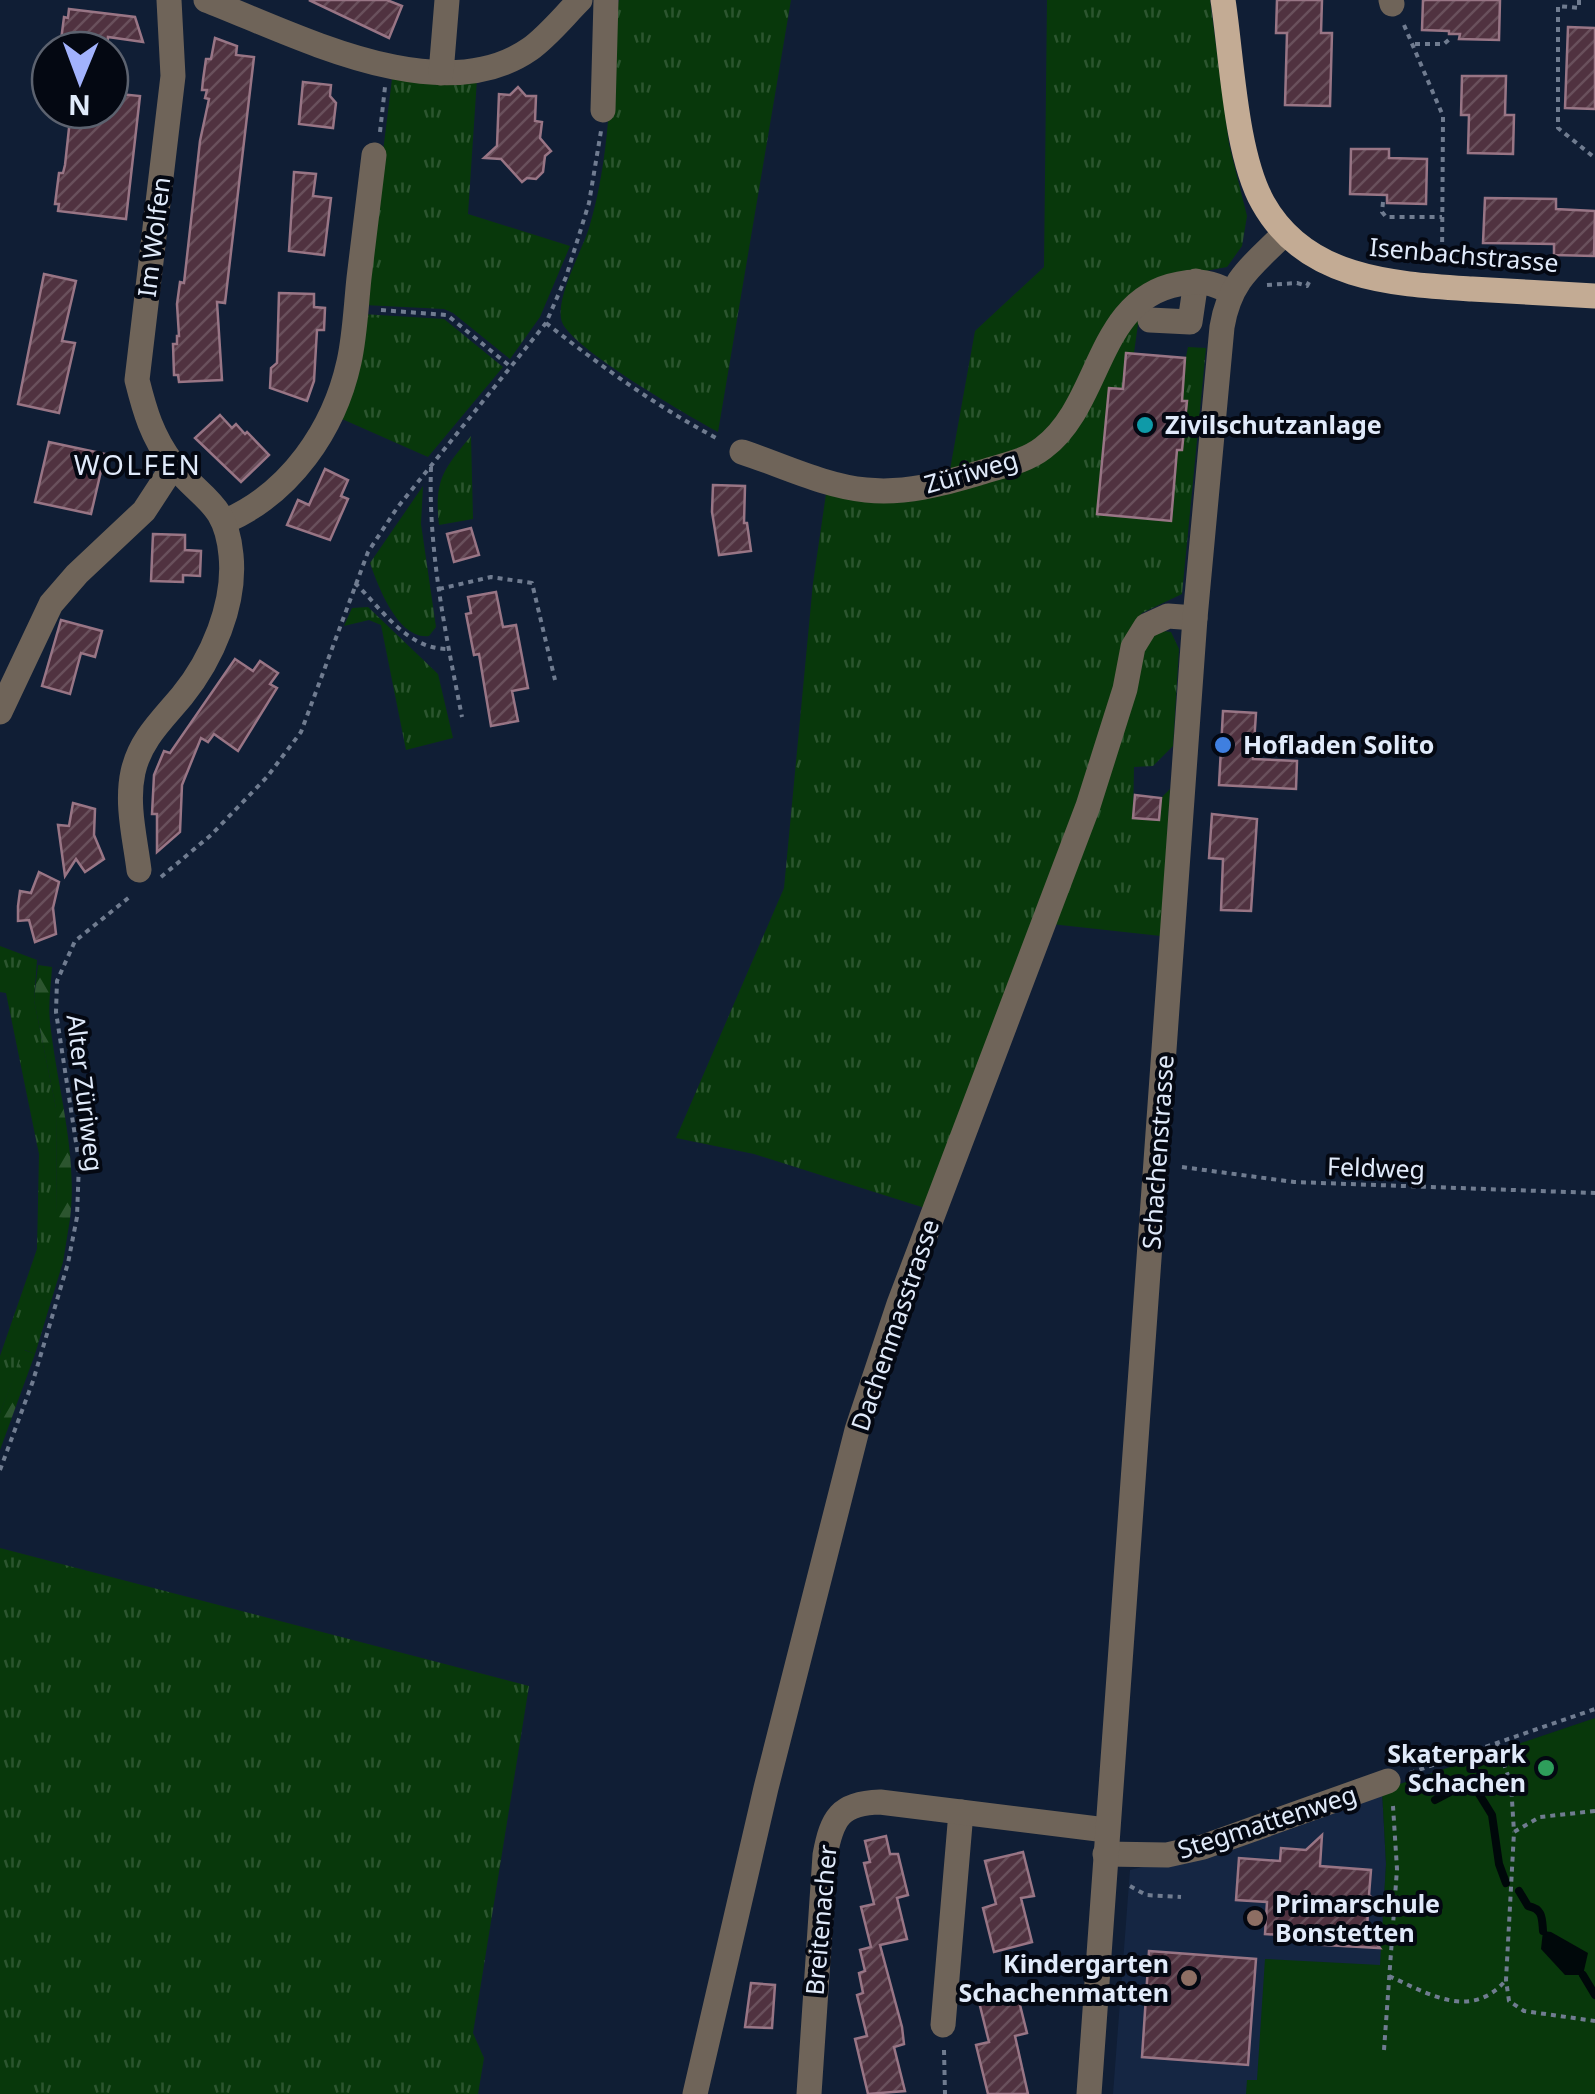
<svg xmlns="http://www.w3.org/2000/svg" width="1595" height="2094" font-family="'Noto Sans',sans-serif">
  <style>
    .built { fill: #152643 }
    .grass { fill: url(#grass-tufts) }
    .forest { fill: url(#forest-firs) }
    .park { fill: #08380b }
    .water { fill: #00080a }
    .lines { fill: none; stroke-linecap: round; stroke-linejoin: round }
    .stream { stroke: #00080a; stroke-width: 8 }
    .building { fill: url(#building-hatch); stroke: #987585; stroke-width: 2.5 }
    .path { stroke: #707c90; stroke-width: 4; stroke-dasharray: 5 5; stroke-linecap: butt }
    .minor { stroke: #6f6459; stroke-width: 25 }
    .major { stroke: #c3ab94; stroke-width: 25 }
    .culture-dot { fill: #0f9aa8; stroke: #040812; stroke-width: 4 }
    .shop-dot { fill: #3f7fe0; stroke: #040812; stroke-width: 4 }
    .leisure-dot { fill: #2e9e5b; stroke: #040812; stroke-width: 4 }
    .education-dot { fill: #8d6e63; stroke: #040812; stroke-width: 4 }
    .labels { text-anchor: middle; stroke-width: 8; stroke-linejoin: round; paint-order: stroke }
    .street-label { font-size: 25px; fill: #e0eafa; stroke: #040812 }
    .poi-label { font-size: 25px; font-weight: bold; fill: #e0eafa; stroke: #040812; text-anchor: start }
    .neighbourhood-label { font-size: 28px; letter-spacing: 2.5px; fill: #e0eafa; stroke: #040812 }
  </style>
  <defs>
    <pattern id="grass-tufts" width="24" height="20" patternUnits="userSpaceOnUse" patternTransform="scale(2.5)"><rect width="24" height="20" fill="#08380b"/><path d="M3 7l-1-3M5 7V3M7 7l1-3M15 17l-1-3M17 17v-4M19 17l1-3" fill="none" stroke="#2c552f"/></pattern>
    <pattern id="forest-firs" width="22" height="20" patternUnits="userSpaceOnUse" patternTransform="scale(2.5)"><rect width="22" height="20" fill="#08380b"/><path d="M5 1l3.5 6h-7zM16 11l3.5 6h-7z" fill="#2c552f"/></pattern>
    <pattern id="building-hatch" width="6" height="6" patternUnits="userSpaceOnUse" patternTransform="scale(2.5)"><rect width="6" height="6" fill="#503240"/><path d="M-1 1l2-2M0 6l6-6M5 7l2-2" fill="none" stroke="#69505c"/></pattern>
  </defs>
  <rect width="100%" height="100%" fill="#101e35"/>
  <polygon class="built" points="1382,1790 1386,1864 1374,2094 1113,2094 1130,1870 1179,1858"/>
  <g class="grass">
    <path d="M 619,0 L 791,0 L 718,432 C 689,416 572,349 562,322 C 554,300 582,251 589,228 C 610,159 610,86 615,15 Z"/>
    <polygon points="1047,0 1210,0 1229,144 1247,216 1242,246 1227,267 1173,277 1082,385 1044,439 949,475 975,331 1044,267"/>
    <polygon points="392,79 447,83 477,79 468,214 570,246 540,317 510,359 453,313 444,309 364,305"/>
    <polygon points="362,314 444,319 503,367 428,457 342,419"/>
    <polygon points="1139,317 1133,360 1183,371 1188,347 1206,348 1182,594 1142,613 1132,626 1088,780 928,1209 754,1154 676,1138 784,888 813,583 827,487 1021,466 1121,332"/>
    <path d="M 471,436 L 473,519 L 439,525 C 434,480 443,470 471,436 Z"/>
    <path d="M 423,486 L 421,524 L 436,627 L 429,636 C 398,640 378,586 370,563 Z"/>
    <polygon points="368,607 438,674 453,738 406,750 381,625 369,620 344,626 352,608"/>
    <polygon points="1163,631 1171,632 1179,649 1173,746 1153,766 1134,767 1133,818 1159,820 1161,798 1170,789 1161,936 1051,924 1140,651 1155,634"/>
    <polygon points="0,946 37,960 34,1000 56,1108 57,1216 70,1219 63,1262 35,1354 25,1350 0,1413 0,1356 37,1249 39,1154 6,993 0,992"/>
    <polygon points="0,1548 529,1686 473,2033 484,2058 478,2094 0,2094"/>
  </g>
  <g class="forest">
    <path d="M 38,965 L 52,967 C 51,985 48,1004 50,1022 C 57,1088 78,1152 70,1219 L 57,1217 L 56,1108 L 34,1000 Z"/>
    <polygon points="24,1350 35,1354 0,1450 0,1413"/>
  </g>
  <polygon class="park" points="1595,1718 1595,2094 1246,2094 1247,2080 1257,2080 1265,1959 1380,1965 1386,1864 1382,1790"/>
  <polygon class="water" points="1543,1931 1551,1932 1588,1953 1583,1975 1565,1975 1541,1949"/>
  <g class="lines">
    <g class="stream">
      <polyline points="1435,1800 1471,1781 1492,1815 1499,1864 1506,1883"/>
      <path d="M 1519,1891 L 1528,1906 C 1543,1909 1542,1918 1543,1931"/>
      <polyline points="1583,1975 1595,1995"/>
    </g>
  </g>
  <g class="building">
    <polygon points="309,0 387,0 402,6 389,38"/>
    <polygon points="1277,0 1322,0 1321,33 1332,33 1330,106 1285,105 1287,33 1276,33"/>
    <polygon points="1423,0 1500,0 1499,40 1459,39 1460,34 1449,34 1449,31 1422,30"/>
    <polygon points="69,9 135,17 143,42 108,37 107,50 64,50 60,48 64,17 68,18"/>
    <polygon points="1568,27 1595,28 1595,109 1565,108"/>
    <polygon points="215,38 237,46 236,55 254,57 225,303 217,302 222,380 179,382 178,375 174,375 173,344 177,344 177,336 179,336 177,304 180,282 184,283 200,141 209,99 205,98 207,90 202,90 203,80 206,59 211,59"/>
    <polygon points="1462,76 1506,76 1505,115 1514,115 1513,154 1468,153 1469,115 1461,115"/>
    <polygon points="303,82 331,85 330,96 336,103 333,128 299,124"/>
    <polygon points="518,87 526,96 536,96 535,121 542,122 540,138 551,151 545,156 543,172 536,179 527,178 522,182 501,159 484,158 497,146 499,94 510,95"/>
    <polygon points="110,93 140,96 126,219 58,211 59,204 55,204 59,173 63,173 65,165 71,110 110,110"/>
    <polygon points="1351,149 1389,149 1389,158 1427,159 1426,204 1387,203 1387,195 1350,194"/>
    <polygon points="294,172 316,174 313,196 331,198 324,255 289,251"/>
    <polygon points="1485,198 1556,199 1556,209 1595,211 1594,256 1554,255 1554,244 1483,243"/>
    <polygon points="44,274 76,281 62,341 75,343 59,413 18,404"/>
    <polygon points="279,293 314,294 314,307 325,308 324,330 317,330 314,381 307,401 270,388 271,368 277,363"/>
    <polygon points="1126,353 1185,358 1182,401 1187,401 1182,450 1177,450 1171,521 1097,514 1109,388 1123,389"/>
    <polygon points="220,415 232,428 236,424 245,434 247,432 269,455 241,482 195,438"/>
    <polygon points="49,442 105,454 91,514 35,502"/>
    <polygon points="325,469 348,480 341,496 348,499 330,540 287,525 298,500 309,505"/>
    <polygon points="713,485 745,486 744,523 747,523 751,551 719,555 712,512"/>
    <polygon points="471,528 479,555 454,562 447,534"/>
    <polygon points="153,534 185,535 185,550 201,551 200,576 183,575 183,582 151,581"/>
    <polygon points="496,592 503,627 516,625 528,688 512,691 518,721 491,726 479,654 474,655 466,614 471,613 468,597"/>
    <polygon points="61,620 102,631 95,657 81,653 70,694 42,686"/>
    <polygon points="235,659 253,671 260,661 278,673 270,684 277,688 238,751 214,734 208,742 201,738 182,785 180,832 157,852 157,814 152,814 154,775 164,751 170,753"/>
    <polygon points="1223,711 1256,713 1253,759 1297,761 1296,789 1219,785"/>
    <polygon points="1135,795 1161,798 1159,820 1133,818"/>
    <polygon points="73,803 95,809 94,835 104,859 85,872 76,859 65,876 58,825 69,826"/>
    <polygon points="1212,814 1257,819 1251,911 1221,910 1223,859 1209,858"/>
    <polygon points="39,872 59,882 53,908 56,934 35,942 29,920 18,921 18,906 20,891 31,893"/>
    <polygon points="1322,1835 1320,1866 1371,1870 1369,1895 1377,1903 1368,1909 1367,1933 1380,1948 1308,1944 1309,1937 1265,1934 1267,1902 1236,1900 1239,1858 1280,1861 1281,1848 1306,1850"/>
    <polygon points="886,1836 890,1854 898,1854 908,1895 897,1898 907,1939 880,1945 902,2027 904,2044 894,2047 905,2091 868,2094 855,2039 867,2036 857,1995 863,1993 859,1973 865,1971 860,1950 871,1947 861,1907 874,1904 864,1863 870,1862 865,1841"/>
    <polygon points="1023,1852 1034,1896 1021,1898 1032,1942 994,1952 983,1908 996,1904 985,1861"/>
    <polygon points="1149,1951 1256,1959 1248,2065 1142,2057"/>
    <polygon points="751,1983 775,1985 772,2028 745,2027"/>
    <polygon points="1016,1989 1027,2033 1015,2036 1028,2094 988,2094 976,2045 989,2042 978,1998"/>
  </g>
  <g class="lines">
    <g class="path">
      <polyline points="1579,0 1579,8 1558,6 1558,128 1595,158"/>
      <polyline points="1404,25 1443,116 1442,262"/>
      <polyline points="1415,44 1444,44 1452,37"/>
      <polyline points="380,132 385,87"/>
      <polyline points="1383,202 1382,212 1386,217 1442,217"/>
      <polyline points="1267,285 1297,283 1307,286 1309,282"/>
      <polyline points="381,310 447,315 511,367"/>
      <path d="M 546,323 C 602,367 657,407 720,440"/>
      <path d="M 431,467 C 428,552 446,635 462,717"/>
      <path d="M 355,583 C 382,609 407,650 449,649"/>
      <polyline points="439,589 491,577 532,583 555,680"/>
      <polyline points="161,877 211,835 267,777 301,732 368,552 397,508 546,323 566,277 589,203 601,131"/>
      <polyline points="1182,1167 1294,1182 1595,1193"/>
      <polyline points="0,1470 33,1381 68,1263 77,1217 79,1162 56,1012 57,981 75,941 132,895"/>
      <polyline points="1497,1744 1511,1784 1514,1832"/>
      <polyline points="1410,1773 1595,1709"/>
      <polyline points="1595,1811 1540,1817 1514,1832 1506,1980 1509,2001 1524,2011 1595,2021"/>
      <polyline points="1130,1886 1146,1895 1181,1897"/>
      <path d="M 1389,1976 C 1429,1994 1471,2021 1506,1980"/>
      <polyline points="944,2050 945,2094"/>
      <polyline points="1384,2050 1397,1869 1393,1806"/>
    </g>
    <g class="minor">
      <path d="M 206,0 C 295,34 440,112 530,49 C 548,36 564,16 580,0"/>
      <polyline points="1391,0 1392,4"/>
      <polyline points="441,73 447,0"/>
      <polyline points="603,110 606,0"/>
      <polyline points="1150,320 1190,322 1196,281"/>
      <path d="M 742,452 C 782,465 824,486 866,490 C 905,494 942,484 979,473 C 1000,466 1025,462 1043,448 C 1102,404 1096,299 1179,284 C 1199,280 1212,282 1230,292"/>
      <path d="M 226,521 C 290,493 334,430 349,362 C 355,335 356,306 359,278 C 364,237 369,196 374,155"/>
      <polyline points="0,712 51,604 77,574 144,511 174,465"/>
      <path d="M 139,870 C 135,838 126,804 133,772 C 140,740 162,720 182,696 C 212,659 236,604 231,555 C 226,501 201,500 172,463 C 152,436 145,412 137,380 L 173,76 L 169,0"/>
      <polyline points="1105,1854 1167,1855 1203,1847 1388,1781"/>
      <polyline points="943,2025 961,1812"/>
      <polyline points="695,2094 766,1788 857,1430 899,1304 1088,806 1125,689 1133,647 1146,626 1168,616 1195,618"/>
      <path d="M 809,2094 L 825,1855 C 832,1818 840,1803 880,1802 L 1106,1830"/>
      <path d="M 1089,2094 L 1195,618 L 1222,327 C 1230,279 1253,265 1285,233"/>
    </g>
    <path class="major" d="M 1223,0 C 1232,58 1235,153 1263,203 C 1306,280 1394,284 1472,289 C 1513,291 1554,294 1595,296"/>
  </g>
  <circle class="culture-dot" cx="1145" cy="425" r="10"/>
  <circle class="shop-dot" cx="1223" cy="745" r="10"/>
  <circle class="leisure-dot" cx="1546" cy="1768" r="10"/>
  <g class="education-dot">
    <circle cx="1255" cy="1918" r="10"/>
    <circle cx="1189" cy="1978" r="10"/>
  </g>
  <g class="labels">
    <g class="street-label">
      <text transform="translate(154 237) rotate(-83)" y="9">Im Wolfen</text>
      <text transform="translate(1464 255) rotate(5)" y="9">Isenbachstrasse</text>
      <text transform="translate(971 472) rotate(-16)" y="9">Züriweg</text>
      <text transform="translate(85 1093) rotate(83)" y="9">Alter Züriweg</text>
      <text transform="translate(1158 1152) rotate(-86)" y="9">Schachenstrasse</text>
      <text transform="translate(1376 1168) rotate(2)" y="9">Feldweg</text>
      <text transform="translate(895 1325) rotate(-71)" y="9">Dachenmasstrasse</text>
      <text transform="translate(1267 1822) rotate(-18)" y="9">Stegmattenweg</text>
      <text transform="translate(821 1920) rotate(-85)" y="9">Breitenacher</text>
    </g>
    <g class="poi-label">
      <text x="1165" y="434">Zivilschutzanlage</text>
      <text x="1243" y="754">Hofladen Solito</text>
      <text x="1526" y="1763" text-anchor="end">Skaterpark<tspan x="1526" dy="29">Schachen</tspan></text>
      <text x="1275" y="1913">Primarschule<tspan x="1275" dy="29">Bonstetten</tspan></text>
      <text x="1169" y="1973" text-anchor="end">Kindergarten<tspan x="1169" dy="29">Schachenmatten</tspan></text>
    </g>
    <g class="neighbourhood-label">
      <text x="138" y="475">WOLFEN</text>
    </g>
  </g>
  <g transform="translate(80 80) rotate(181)"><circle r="48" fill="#040812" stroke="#5c626f" stroke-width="2.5"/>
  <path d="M0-8L18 38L0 25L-18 38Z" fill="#a2b2fd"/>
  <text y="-15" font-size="28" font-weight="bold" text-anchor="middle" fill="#e0eafa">N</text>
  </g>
</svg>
